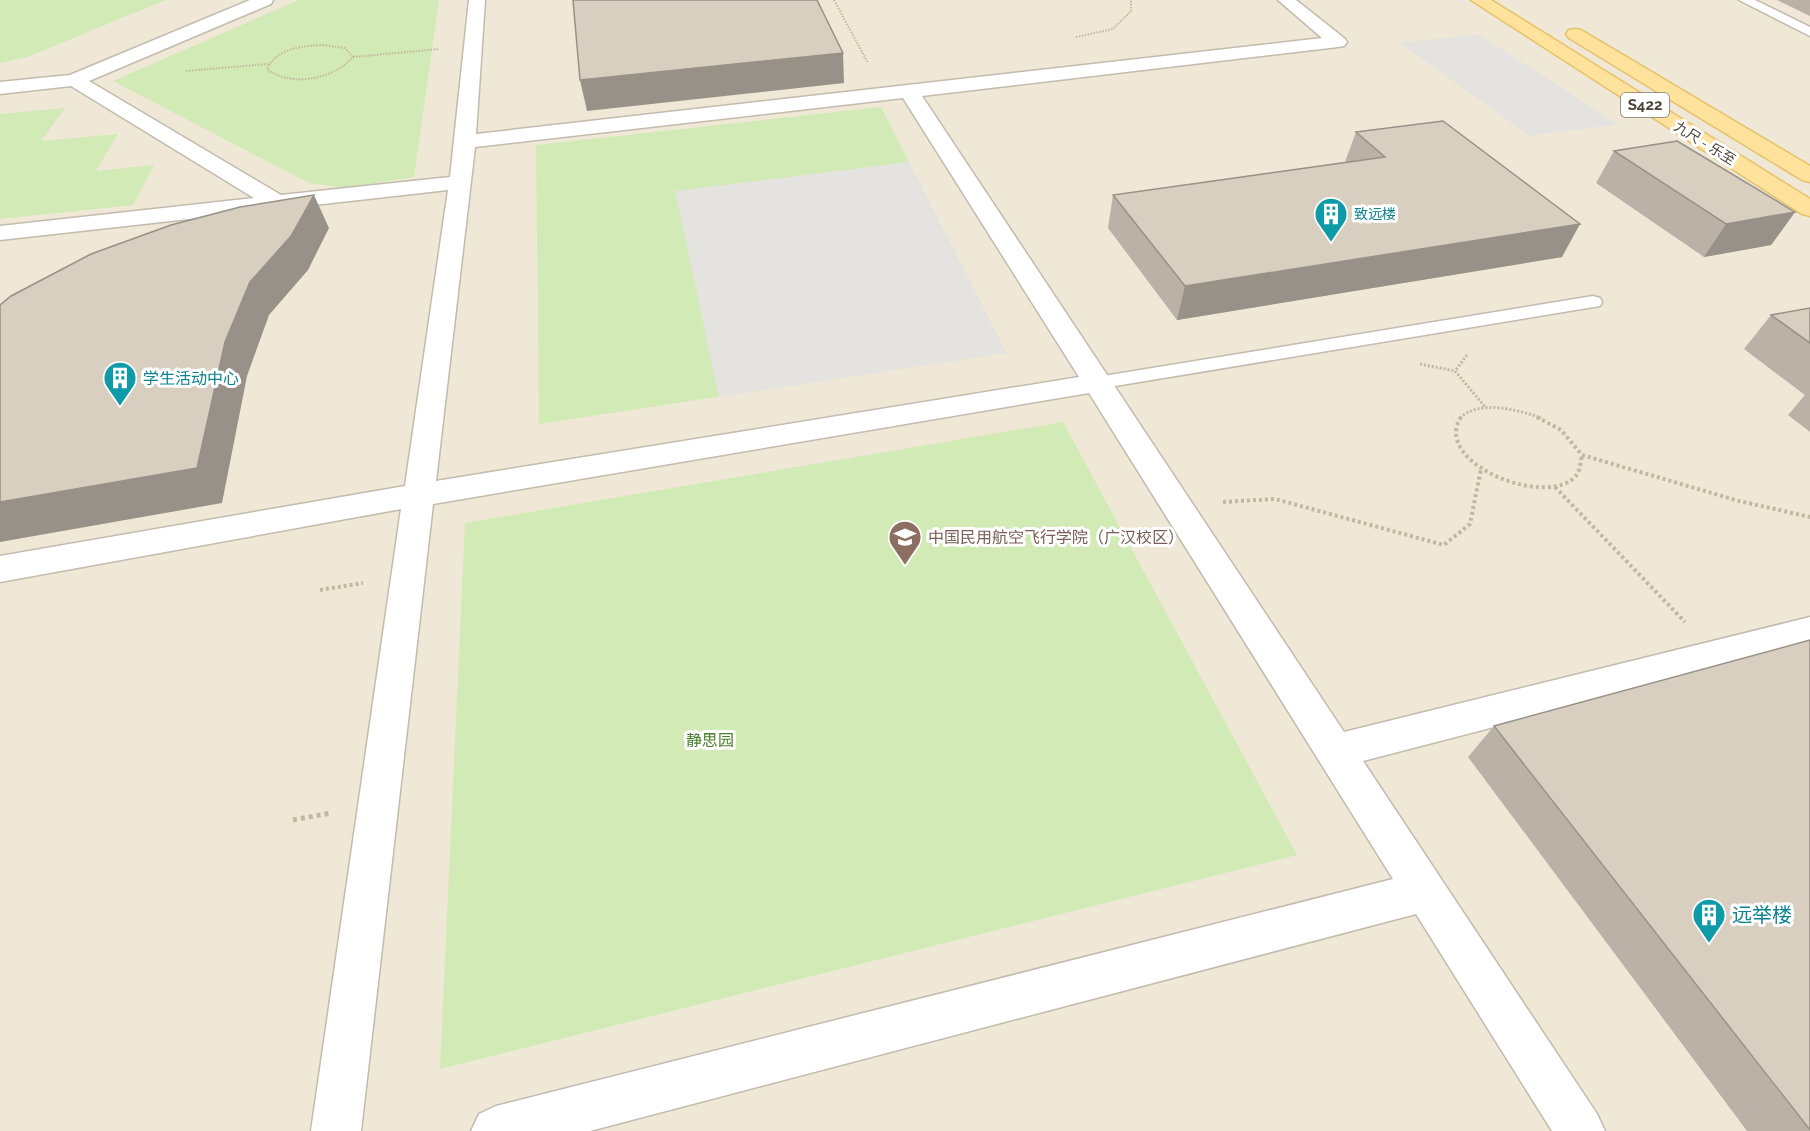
<svg xmlns="http://www.w3.org/2000/svg" width="1810" height="1131" font-family="Raleway,'Noto Sans SC',sans-serif">
  <style>
    .education { fill: #efe8d6 }
    .green { fill: #d2eab5 }
    .parking { fill: #e5e3e0 }
    .lines { fill: none; stroke-linecap: round; stroke-linejoin: round }
    .service-casing { stroke: #c2bbae; stroke-width: 3 }
    .minor-casing { stroke: #c2bbae; stroke-width: 3 }
    .primary-casing { stroke: #e6c16a; stroke-width: 3 }
    .path-far3 { stroke: #c4b79f; stroke-width: 2; stroke-dasharray: 1.5 1.5; stroke-linecap: butt }
    .path-far2 { stroke: #c4b79f; stroke-width: 3; stroke-dasharray: 2 2; stroke-linecap: butt }
    .path-far1 { stroke: #c4b79f; stroke-width: 4; stroke-dasharray: 3 3; stroke-linecap: butt }
    .path { stroke: #c4b79f; stroke-width: 5; stroke-dasharray: 4 4; stroke-linecap: butt }
    .service { fill: #fff; fill-rule: evenodd }
    .minor { fill: #fff; fill-rule: evenodd }
    .primary { fill: #ffe39c; fill-rule: evenodd }
    .wall { fill: #bab2a6 }
    .shaded-wall { fill: #979187 }
    .building { fill: #d8cfc1; stroke: #979187; stroke-width: 1.5 }
    .labels { text-anchor: middle; stroke-width: 6; stroke-linejoin: round; paint-order: stroke }
    .far-street-label { font-size: 14px; fill: #4b4439; stroke: #fff }
    .far-culture-label { font-size: 14px; fill: #0d838f; stroke: #fff; text-anchor: start }
    .shield { fill: #fff; stroke: #817c74; stroke-width: 1.5 }
    .shield-label { font-size: 15px; font-weight: bold; fill: #4b4439 }
    .culture-label { font-size: 16px; fill: #0d838f; stroke: #fff; text-anchor: start }
    .education-label { font-size: 16px; fill: #785e54; stroke: #fff; text-anchor: start }
    .park-label { font-size: 16px; fill: #4a7f2a; stroke: #fff }
    .near-culture-label { font-size: 20px; fill: #0d838f; stroke: #fff; text-anchor: start }
  </style>
  <rect width="100%" height="100%" fill="#f6f3ec"/>
  <rect class="education" x="0" y="0" width="1810" height="1131"/>
  <g class="green">
    <polygon points="0,0 166,0 27,57 0,63"/>
    <polygon points="299,0 439,0 414,177 346,188 309,183 113,81"/>
    <polygon points="881,107 1006,353 539,424 536,145"/>
    <polygon points="65,108 41,141 118,134 96,171 154,165 133,205 0,219 0,114"/>
    <polygon points="1063,422 1297,855 440,1069 465,523"/>
  </g>
  <g class="parking">
    <polygon points="1478,34 1618,124 1530,136 1400,43"/>
    <polygon points="909,162 1006,353 719,397 675,191"/>
  </g>
  <g class="lines">
    <g class="service-casing">
      <g id="service">
        <polygon points="1739,0 1755,0 1810,27 1810,36"/>
        <polygon points="1593,296 1600,298 1602,302 1600,306 1097,389 1090,388 1087,383 1090,378 1097,377"/>
      </g>
    </g>
    <g class="minor-casing">
      <path id="minor" d="M 250,0 L 273,0 L 271,4 L 89,81 L 281,195 L 450,177 L 469,0 L 485,0 L 476,134 L 1322,38 L 1278,0 L 1296,0 L 1344,38 L 1347,42 L 1344,46 L 1338,47 L 922,96 L 1344,732 L 1810,617 L 1810,645 L 1363,761 L 1597,1114 L 1605,1131 L 1552,1131 L 1416,914 L 590,1131 L 471,1131 L 479,1114 L 496,1106 L 1393,879 L 1089,393 L 433,504 L 361,1131 L 311,1131 L 401,509 L 0,582 L 0,556 L 405,486 L 448,190 L 0,240 L 0,226 L 254,198 L 71,86 L 0,94 L 0,82 L 70,75 ZM 903,98 L 1079,377 L 436,481 L 475,147 Z"/>
    </g>
    <g class="primary-casing">
      <g id="primary">
        <polygon points="1471,0 1491,0 1810,199 1810,216 1802,214"/>
        <polygon points="1575,29 1581,30 1810,166 1810,182 1802,180 1569,38 1566,34 1569,30"/>
      </g>
    </g>
    <g class="path-far3">
      <polyline points="834,0 868,63"/>
      <polyline points="1076,37 1113,29 1131,11 1131,0"/>
      <path d="M 323,45 L 345,48 L 353,57 C 334,79 291,88 267,69 C 277,48 302,46 323,45 Z"/>
      <polyline points="353,57 439,49"/>
      <polyline points="186,71 268,64"/>
    </g>
    <g class="path-far2">
      <polyline points="1467,355 1455,371 1486,408"/>
      <polyline points="1420,364 1455,371"/>
      <path d="M 1460,418 C 1479,399 1519,410 1541,418"/>
    </g>
    <g class="path-far1">
      <path d="M 1461,417 C 1430,464 1553,512 1578,473 C 1580,469 1581,460 1582,455"/>
      <polyline points="1537,417 1561,430 1582,455"/>
      <polyline points="1582,455 1739,501 1810,517"/>
      <polyline points="1555,487 1685,622"/>
      <polyline points="1223,502 1275,499 1444,545 1470,524 1481,469"/>
      <polyline points="320,590 363,583"/>
    </g>
    <polyline class="path" points="293,820 331,813"/>
    <use href="#service" class="service"/>
    <use href="#minor" class="minor"/>
    <use href="#primary" class="primary"/>
  </g>
  <g class="wall">
    <polygon points="1777,0 1810,0 1810,16"/>
    <polygon points="1356,132 1562,257 1177,320 1108,228 1113,195 1345,162"/>
    <polygon points="1614,151 1795,212 1771,245 1704,257 1596,183"/>
    <polygon points="1810,308 1810,432 1788,415 1805,395 1744,349 1771,315"/>
    <polygon points="1494,726 1810,1131 1747,1131 1468,757"/>
  </g>
  <g class="shaded-wall">
    <polygon points="843,53 844,83 587,111 580,80"/>
    <polygon points="314,195 329,228 308,270 269,315 247,376 222,503 0,542 0,502 250,282"/>
    <polygon points="1795,212 1771,245 1704,257 1726,224"/>
    <polygon points="1580,224 1562,257 1177,320 1185,286"/>
  </g>
  <g class="building">
    <polygon points="573,0 817,0 843,53 580,80"/>
    <polygon points="1443,121 1580,224 1185,286 1113,195 1385,157 1356,132"/>
    <polygon points="1677,141 1795,212 1726,224 1614,151"/>
    <polygon points="314,195 291,236 250,282 225,342 197,468 0,502 0,305 11,296 91,254 171,225 240,207"/>
    <polygon points="1810,308 1810,343 1771,315"/>
    <polygon points="1810,640 1810,1130 1494,726"/>
  </g>
  <defs>
    <g id="building-pin" transform="scale(1.725)"><path d="M0 17L-7.5 6A9.5 9.5 0 1 1 7.5 6Z" fill="#0f9aa8" stroke="#fff"/><path d="M-4-6H4V6H1V3H-1V6H-4ZM-2.5-4.3h1.7v1.8h-1.7ZM.8-4.3h1.7v1.8H.8ZM-2.5-1h1.7V.8h-1.7ZM.8-1h1.7V.8H.8Z" fill="#fff"/></g>
    <g id="university-pin" transform="scale(1.725)"><path d="M0 17L-7.5 6A9.5 9.5 0 1 1 7.5 6Z" fill="#8d6e63" stroke="#fff"/><path d="M0-5L7-2L0 1L-7-2ZM-4 1L0 2.5L4 1V4Q0 6-4 4Z" fill="#fff"/></g>
  </defs>
  <g fill-rule="evenodd">
    <use href="#building-pin" x="1331" y="214"/>
    <use href="#building-pin" x="120" y="378"/>
    <use href="#university-pin" x="905" y="537"/>
    <use href="#building-pin" x="1709" y="915"/>
  </g>
  <g class="labels">
    <g class="far-street-label">
      <text transform="translate(1705 143) rotate(32)" y="5">九尺 - 乐至</text>
    </g>
    <g class="far-culture-label">
      <text x="1354" y="219">致远楼</text>
    </g>
    <rect class="shield" x="1621" y="93" width="48" height="24" rx="4.5"/>
    <g class="shield-label">
      <text x="1645" y="110">S422</text>
    </g>
    <g class="culture-label">
      <text x="143" y="384">学生活动中心</text>
    </g>
    <g class="education-label">
      <text x="928" y="543">中国民用航空飞行学院（广汉校区）</text>
    </g>
    <g class="park-label">
      <text x="710" y="746">静思园</text>
    </g>
    <g class="near-culture-label">
      <text x="1732" y="922">远举楼</text>
    </g>
  </g>
</svg>
